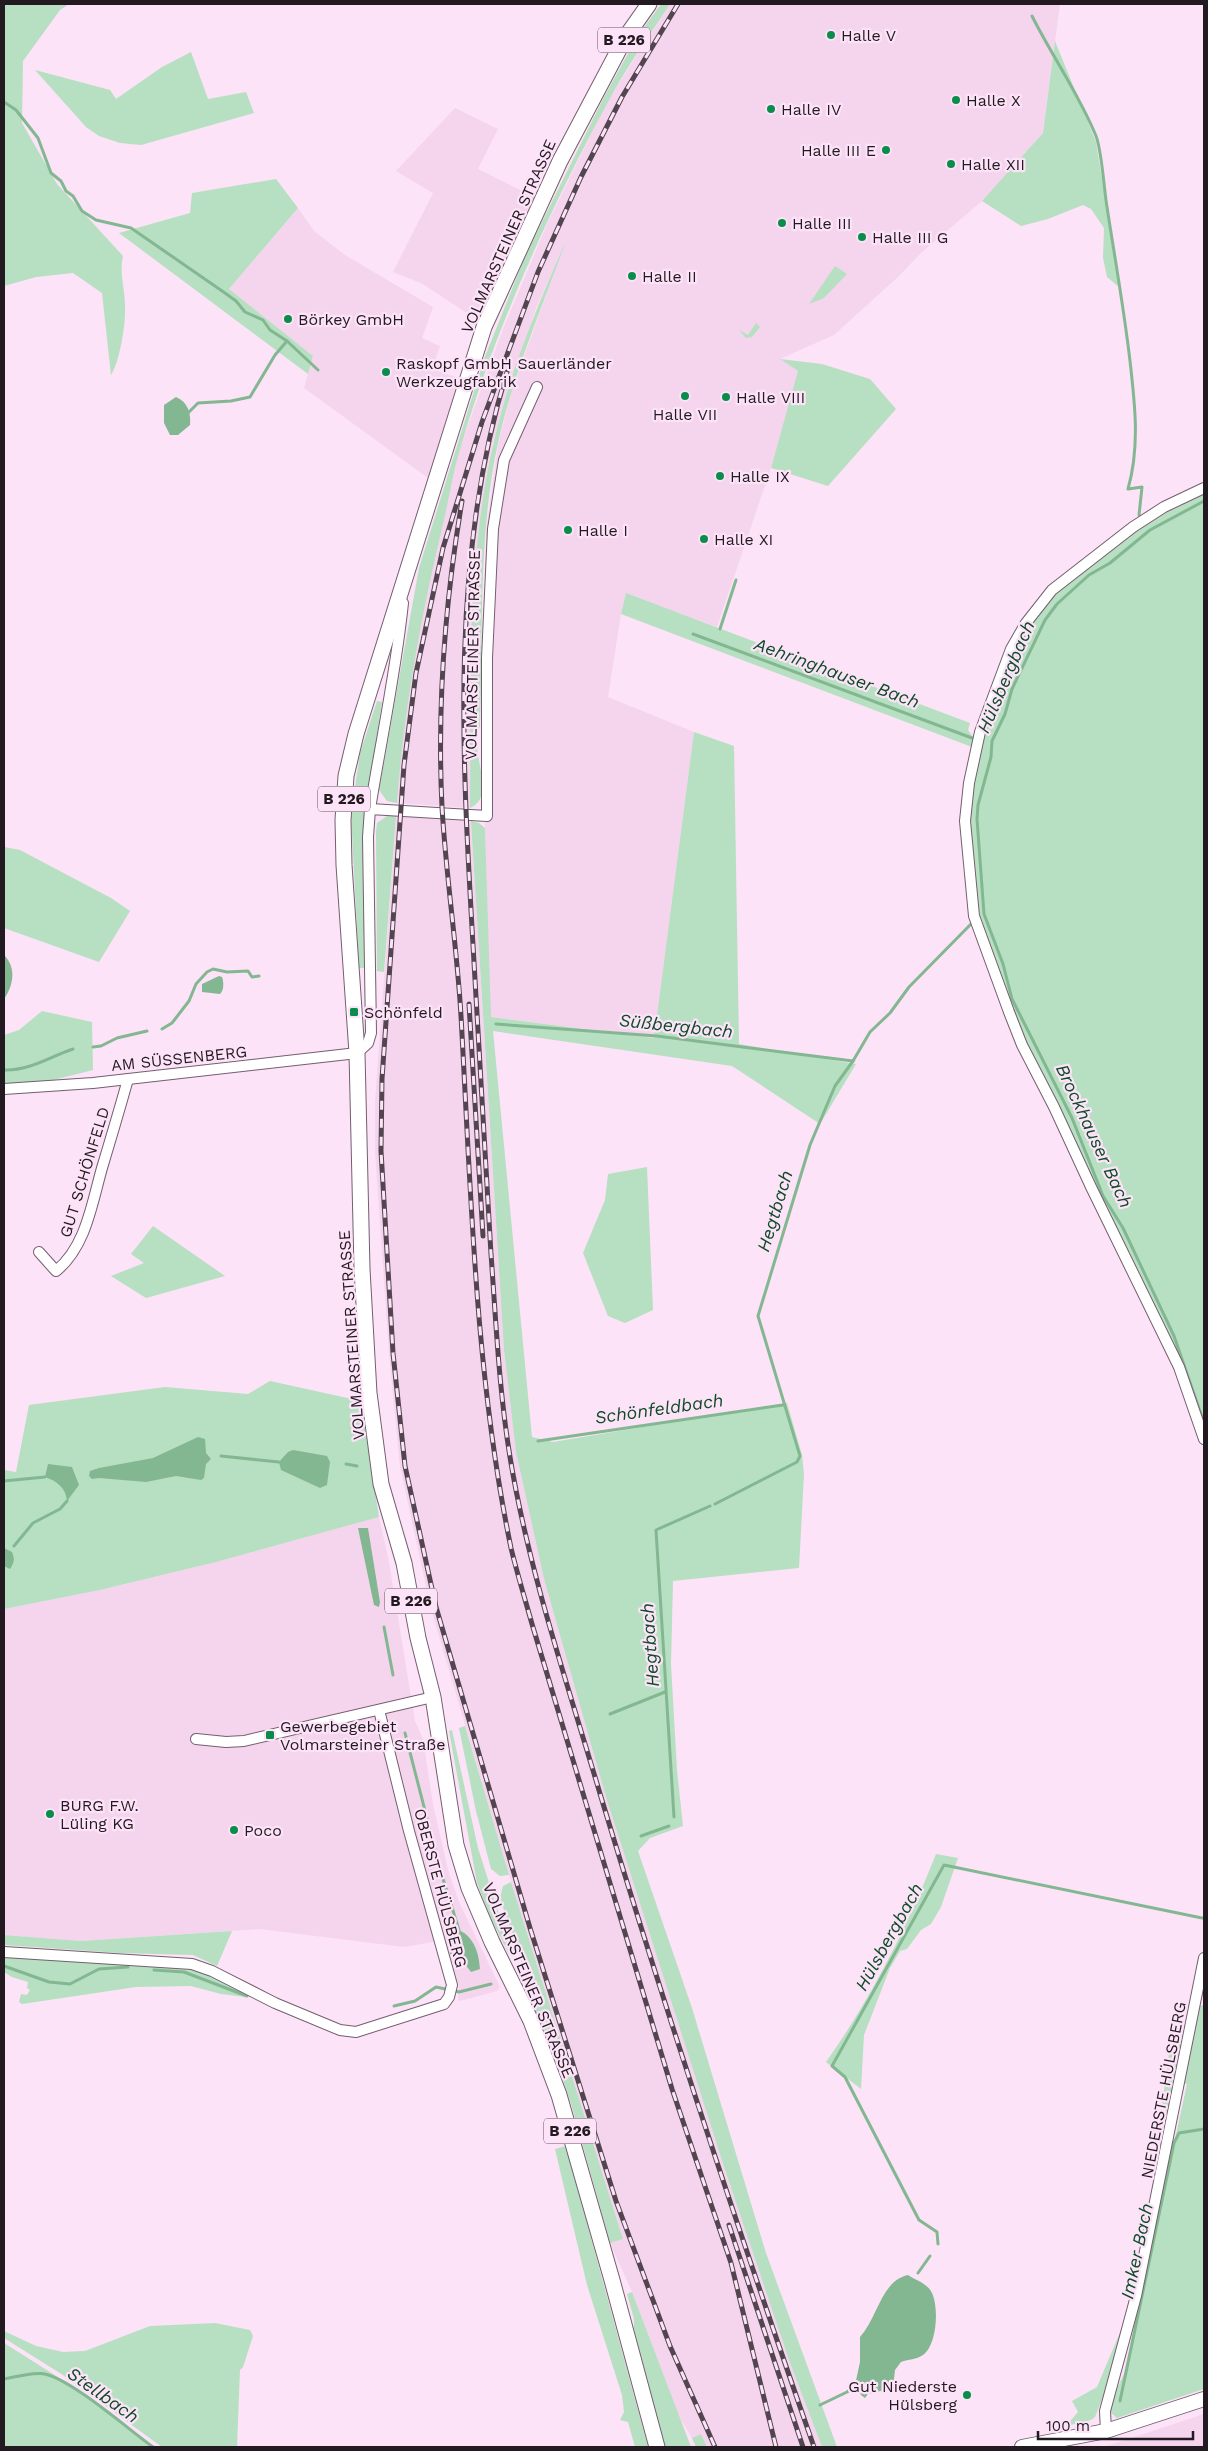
<svg xmlns="http://www.w3.org/2000/svg" width="1208" height="2451" font-family="'Work Sans',sans-serif">
  <style>
    .built { fill: #f5d5ee }
    .green { fill: #b6e0c1 }
    .water { fill: #83b791 }
    .lines { fill: none; stroke-linecap: round; stroke-linejoin: round }
    .stream { stroke: #83b791; stroke-width: 3 }
    .street-casing { stroke: #745e6f; stroke-width: 12 }
    .secondary-casing { stroke: #745e6f; stroke-width: 16 }
    .primary-casing { stroke: #745e6f; stroke-width: 17 }
    .street { stroke: #fff; stroke-width: 10 }
    .secondary { stroke: #fff; stroke-width: 14 }
    .primary { stroke: #fff; stroke-width: 15 }
    .rail-casing { stroke: #52454f; stroke-width: 5 }
    .rail { stroke: #fce3f7; stroke-width: 3; stroke-dasharray: 9; stroke-linecap: butt }
    .poi-dot { fill: #0a8d4a; stroke: #fce3f7; stroke-width: 2 }
    .labels { text-anchor: middle; stroke-width: 4.5; stroke-linejoin: round; paint-order: stroke }
    .shield { fill: #fce3f7; stroke: #645661; stroke-width: 1 }
    .shield-label { font-size: 15px; font-weight: bold; fill: #231a21 }
    .poi-label { font-size: 16px; fill: #231a21; stroke: #fce3f7; text-anchor: start }
    .street-label { font-size: 16px; fill: #231a21; stroke: #fce3f7 }
    .water-label { font-size: 18px; font-style: italic; fill: #0e4b27; stroke: #fce3f7 }
  </style>
  <rect width="100%" height="100%" fill="#fce3f7"/>
  <g class="built">
    <polygon points="670,4 1060,4 1043,133 982,201 921,253 898,277 834,335 780,359 799,371 771,468 717,627 626,594 621,614 608,697 694,732 654,1038 490,1017 485,828 486,531 498,445 511,393 562,251 536,308 493,442 482,509 474,571 471,652 470,808 397,803 401,745 411,675 431,572 459,450 503,329 548,222 608,100"/>
    <polygon points="455,108 498,129 478,169 536,198 479,321 421,283 393,272 433,193 396,171"/>
    <polygon points="298,208 314,231 345,255 433,307 422,338 440,346 432,369 467,381 435,483 304,388 313,356 229,289"/>
    <polygon points="396,816 471,821 504,1350 516,1452 544,1579 606,1797 725,2170 790,2363 822,2447 707,2447 701,2434 692,2438 678,2415 632,2292 610,2243 623,2239 511,1882 431,1609 400,1467 389,1353 375,1152 375,1102"/>
    <polygon points="379,1517 389,1562 415,1721 423,1739 433,1804 448,1870 459,1902 500,1987 497,1991 460,2001 458,1999 459,1986 444,1940 404,1947 259,1929 81,1941 4,1935 4,1609 100,1590 216,1562"/>
    <polygon points="1204,2414 1204,2447 1099,2447 1107,2446"/>
  </g>
  <g class="green">
    <path d="M 4,4 L 69,4 L 60,10 L 23,61 L 22,123 L 57,184 L 123,256 C 119,273 125,289 125,306 C 126,323 120,361 111,375 L 102,293 L 73,273 L 36,277 L 4,286 Z"/>
    <path d="M 661,4 L 670,4 C 649,36 626,68 608,102 C 548,213 494,331 459,453 C 452,476 449,500 443,524 C 421,616 404,708 397,803 L 387,801 L 379,790 L 419,568 L 484,359 L 526,254 L 604,97 L 637,37 Z"/>
    <polygon points="1055,41 1096,142 1120,288 1107,277 1103,258 1104,228 1091,209 1083,205 1048,219 1021,226 982,201 1043,133"/>
    <polygon points="191,52 208,99 246,92 254,113 141,145 120,143 99,136 86,127 35,70 110,90 116,99 162,67"/>
    <polygon points="276,179 298,208 229,289 313,356 308,374 119,233 190,213 192,193"/>
    <path d="M 566,241 C 542,308 513,374 498,443 C 478,534 483,634 480,727 C 467,749 499,796 470,808 C 471,686 466,560 494,441 C 510,372 537,306 566,241 Z"/>
    <polygon points="835,266 847,274 824,298 809,304"/>
    <polygon points="756,323 760,327 752,337 746,338 739,330 748,335"/>
    <polygon points="780,359 822,364 870,379 896,409 828,486 771,468 798,371"/>
    <polygon points="1204,488 1204,1423 1180,1355 1179,1367 1022,1045 970,890 969,783 1011,649 1052,590 1108,547"/>
    <polygon points="626,593 970,723 968,730 973,737 972,747 621,614"/>
    <polygon points="377,701 382,702 364,818 364,968 359,968 351,815 360,753"/>
    <polygon points="694,732 734,746 739,1044 856,1064 820,1124 732,1066 493,1031 532,1437 553,1442 787,1403 802,1455 804,1474 799,1568 673,1581 671,1664 677,1770 683,1826 650,1838 638,1851 692,2008 766,2253 837,2447 822,2447 790,2363 725,2170 606,1797 544,1579 516,1452 504,1350 471,821 479,823 485,828 491,1017 654,1038"/>
    <polygon points="387,816 396,816 384,972 377,971 376,831 377,823"/>
    <polygon points="4,847 20,850 111,898 130,911 99,962 4,928"/>
    <polygon points="42,1011 92,1022 93,1070 53,1080 4,1085 4,1035 19,1030"/>
    <polygon points="647,1167 653,1310 625,1323 608,1316 583,1253 605,1200 608,1174"/>
    <polygon points="153,1226 225,1276 146,1298 111,1276 144,1263 131,1254"/>
    <polygon points="270,1381 361,1401 379,1517 216,1562 100,1590 4,1609 4,1470 16,1472 29,1405 165,1387 248,1394"/>
    <polygon points="465,1726 509,1875 500,1876 491,1869 476,1811 459,1728"/>
    <polygon points="452,1730 478,1848 509,1946 509,1954 490,1917 477,1883 449,1731"/>
    <path d="M 936,1854 L 958,1858 L 941,1907 L 931,1924 L 921,1930 L 907,1949 L 900,1951 L 890,1968 L 864,2035 L 861,2089 L 826,2062 C 872,1997 907,1927 936,1854 Z"/>
    <polygon points="511,1882 623,2239 610,2243 572,2107 552,2048 524,1991 525,1973 500,1898 503,1886"/>
    <polygon points="232,1931 217,1966 193,1955 119,1953 4,1945 4,1935 81,1941"/>
    <polygon points="4,1956 195,1969 247,1993 246,1997 221,1994 191,1986 136,1987 22,2004 19,2002 21,1994 27,1995 30,1990 27,1988 28,1982 12,1977 4,1972"/>
    <polygon points="1200,2005 1204,2006 1204,2389 1117,2418 1109,2411 1117,2388 1124,2374 1187,2084 1184,2083"/>
    <polygon points="1187,2034 1170,2116 1162,2105 1169,2054"/>
    <polygon points="566,2146 648,2447 635,2447 628,2422 620,2420 624,2412 622,2395 587,2285 555,2149"/>
    <polygon points="632,2292 691,2447 665,2447 634,2329 634,2319 627,2294"/>
    <polygon points="1129,2311 1109,2382 1095,2417 1091,2420 1066,2426 1078,2412 1072,2401 1097,2387"/>
    <polygon points="215,2323 250,2330 253,2336 243,2367 240,2370 237,2447 162,2447 63,2375 4,2338 4,2331 36,2346 63,2352 85,2351 150,2326"/>
    <polygon points="4,2343 61,2379 155,2447 4,2447"/>
    <polygon points="701,2434 707,2447 696,2447 692,2438"/>
  </g>
  <g class="water">
    <path d="M 176,397 C 188,402 191,413 190,425 L 178,435 L 170,435 L 164,423 L 164,405 Z"/>
    <path d="M 4,955 C 17,968 13,986 4,999 Z"/>
    <path d="M 219,976 L 222,977 C 224,983 224,990 220,994 L 202,992 L 202,984 Z"/>
    <polygon points="198,1437 205,1439 206,1453 211,1459 206,1464 204,1478 201,1480 176,1476 146,1482 99,1478 92,1479 89,1476 90,1471 99,1468 153,1458"/>
    <polygon points="293,1450 327,1456 330,1462 327,1485 320,1488 281,1470 279,1462 288,1452"/>
    <path d="M 48,1464 L 72,1467 L 79,1485 L 67,1501 C 66,1488 57,1481 45,1477 Z"/>
    <polygon points="358,1528 368,1528 380,1602 379,1607 374,1605"/>
    <path d="M 4,1548 L 12,1552 C 15,1559 14,1563 10,1569 L 4,1566 Z"/>
    <path d="M 459,1930 C 474,1937 479,1953 480,1969 L 471,1972 L 458,1955 L 450,1954 L 450,1944 L 457,1941 Z"/>
    <path d="M 908,2275 C 917,2281 927,2283 932,2293 C 939,2308 937,2345 923,2355 C 916,2360 909,2359 901,2362 L 895,2370 L 893,2388 L 868,2394 L 865,2398 L 861,2395 L 855,2385 L 860,2362 L 860,2337 C 878,2317 881,2281 908,2275 Z"/>
  </g>
  <g class="lines">
    <g class="stream">
      <path d="M 1032,16 C 1052,56 1079,94 1096,136 C 1102,151 1104,190 1107,207 C 1115,259 1124,309 1130,361 C 1135,404 1140,447 1128,489 L 1142,487 L 1139,515"/>
      <polyline points="4,102 16,110 38,138 51,173 61,181 66,191 73,196 82,211 96,220 131,228 225,293 236,301 245,312 263,320 270,330 287,341 318,370"/>
      <polyline points="189,412 198,403 231,401 250,397 275,355 287,341"/>
      <polyline points="1204,501 1150,530 1110,563 1089,575 1057,604 1045,620 1012,689 1005,714 992,741 991,757 978,805 977,819 984,914 1003,964 1012,999 1072,1118 1103,1196 1123,1228 1174,1336 1204,1423"/>
      <polyline points="720,629 736,580"/>
      <polyline points="693,634 972,738"/>
      <polyline points="496,1024 657,1036 853,1061"/>
      <polyline points="162,1029 172,1023 189,1001 196,984 207,972 213,969 227,972 248,971 252,977 259,976"/>
      <polyline points="93,1047 101,1046 117,1038 147,1031"/>
      <path d="M 4,1070 C 29,1071 49,1057 73,1049"/>
      <polyline points="538,1441 783,1405"/>
      <polyline points="221,1456 279,1462"/>
      <polyline points="346,1464 357,1466"/>
      <polyline points="4,1481 45,1477"/>
      <polyline points="715,1504 797,1462 800,1456 758,1316 810,1145 835,1086 853,1061 870,1032 890,1013 909,987 971,924"/>
      <polyline points="14,1546 33,1523 60,1509 67,1501"/>
      <polyline points="384,1627 393,1675"/>
      <polyline points="610,1714 665,1692"/>
      <polyline points="405,1733 440,1869 459,1930"/>
      <polyline points="674,1817 656,1530 710,1506"/>
      <polyline points="641,1836 669,1826"/>
      <polyline points="4,1966 49,1982 70,1984 99,1969 128,1967"/>
      <polyline points="154,1970 184,1972 247,1996"/>
      <polyline points="394,2006 415,2001 436,1987 459,1992 491,1984"/>
      <polyline points="938,2244 937,2232 919,2220 845,2077 832,2066 944,1865 1202,1918"/>
      <polyline points="918,2273 930,2256"/>
      <path d="M 4,2379 C 12,2377 38,2372 45,2374 C 72,2380 128,2429 153,2447"/>
      <polyline points="1120,2401 1174,2143 1179,2133 1204,2129"/>
      <polyline points="820,2405 847,2392 855,2385"/>
    </g>
    <g class="street-casing">
      <g id="street">
        <polyline points="1204,488 1164,507 1133,527 1052,590 1026,623 1011,649 980,732 969,783 965,821 974,916 1009,1012 1022,1045 1054,1107 1091,1187 1179,1367 1204,1439"/>
        <path d="M 370,809 C 381,740 396,672 403,603"/>
        <polyline points="4,1089 93,1083 357,1053 368,1043 371,1033 368,837 370,809 487,816 487,658 493,529 504,460 537,387"/>
        <path d="M 39,1252 L 56,1271 C 86,1247 92,1203 102,1168 C 111,1138 120,1108 128,1079"/>
        <polyline points="196,1739 226,1742 244,1741 433,1697"/>
        <polyline points="4,1952 192,1964 212,1971 275,2003 340,2030 356,2032 444,2004 449,1997 452,1985 409,1831 379,1710"/>
        <polyline points="1106,2431 1105,2411 1136,2296 1204,1958"/>
      </g>
    </g>
    <g class="secondary-casing">
      <polyline id="secondary" points="1022,2447 1106,2431 1204,2399"/>
    </g>
    <g class="primary-casing">
      <polyline id="primary" points="649,4 625,38 560,161 484,327 356,734 346,776 343,820 344,865 357,1053 362,1269 369,1393 381,1484 404,1563 418,1638 433,1697 456,1845 469,1888 492,1942 531,2021 559,2095 612,2280 657,2447"/>
    </g>
    <use href="#street" class="street"/>
    <use href="#secondary" class="secondary"/>
    <use href="#primary" class="primary"/>
    <g class="rail-casing">
      <g id="rail">
        <polyline points="678,4 622,97 581,177 538,272 482,422 443,548 416,673 404,765 382,1079 381,1151 393,1353 405,1466 436,1607 530,1928 616,2201 670,2346 715,2447"/>
        <path d="M 507,372 C 450,557 462,754 473,945 C 479,1048 485,1151 491,1254 C 496,1322 499,1390 510,1457 C 529,1573 568,1685 601,1797 C 667,2016 739,2232 814,2447"/>
        <path d="M 462,501 C 445,602 437,704 442,807 C 446,877 457,946 461,1016 C 471,1192 475,1375 511,1548 C 517,1573 525,1599 532,1624 L 672,2089 L 731,2263 L 776,2447"/>
        <polyline points="469,1004 483,1236"/>
        <polyline points="729,2225 803,2447"/>
      </g>
    </g>
    <use href="#rail" class="rail"/>
  </g>
  <g class="poi-dot">
    <circle cx="831" cy="35" r="5"/>
    <circle cx="956" cy="100" r="5"/>
    <circle cx="771" cy="109" r="5"/>
    <circle cx="886" cy="150" r="5"/>
    <circle cx="951" cy="164" r="5"/>
    <circle cx="782" cy="223" r="5"/>
    <circle cx="862" cy="237" r="5"/>
    <circle cx="632" cy="276" r="5"/>
    <circle cx="288" cy="319" r="5"/>
    <circle cx="386" cy="372" r="5"/>
    <circle cx="685" cy="396" r="5"/>
    <circle cx="726" cy="397" r="5"/>
    <circle cx="720" cy="476" r="5"/>
    <circle cx="568" cy="530" r="5"/>
    <circle cx="704" cy="539" r="5"/>
    <rect x="349" y="1007" width="10" height="10" rx="2.5"/>
    <rect x="265" y="1730" width="10" height="10" rx="2.5"/>
    <circle cx="50" cy="1814" r="5"/>
    <circle cx="234" cy="1830" r="5"/>
    <circle cx="967" cy="2395" r="5"/>
  </g>
  <g class="labels">
    <g class="shield">
      <rect x="598" y="27.5" width="52" height="25" rx="4"/>
      <rect x="318" y="786.5" width="52" height="25" rx="4"/>
      <rect x="385" y="1588.5" width="52" height="25" rx="4"/>
      <rect x="544" y="2118.5" width="52" height="25" rx="4"/>
    </g>
    <g class="shield-label">
      <text x="624" y="45">B 226</text>
      <text x="344" y="804">B 226</text>
      <text x="411" y="1606">B 226</text>
      <text x="570" y="2136">B 226</text>
    </g>
    <g class="poi-label">
      <text x="841" y="41">Halle V</text>
      <text x="966" y="106">Halle X</text>
      <text x="781" y="115">Halle IV</text>
      <text x="876" y="156" text-anchor="end">Halle III E</text>
      <text x="961" y="170">Halle XII</text>
      <text x="792" y="229">Halle III</text>
      <text x="872" y="243">Halle III G</text>
      <text x="642" y="282">Halle II</text>
      <text x="298" y="325">Börkey GmbH</text>
      <text x="396" y="369">Raskopf GmbH Sauerländer<tspan x="396" dy="18">Werkzeugfabrik</tspan></text>
      <text x="736" y="403">Halle VIII</text>
      <text x="685" y="420" text-anchor="middle">Halle VII</text>
      <text x="730" y="482">Halle IX</text>
      <text x="578" y="536">Halle I</text>
      <text x="714" y="545">Halle XI</text>
      <text x="364" y="1018">Schönfeld</text>
      <text x="280" y="1732">Gewerbegebiet<tspan x="280" dy="18">Volmarsteiner Straße</tspan></text>
      <text x="60" y="1811">BURG F.W.<tspan x="60" dy="18">Lüling KG</tspan></text>
      <text x="244" y="1836">Poco</text>
      <text x="957" y="2392" text-anchor="end">Gut Niederste<tspan x="957" dy="18">Hülsberg</tspan></text>
    </g>
    <g class="street-label">
      <text transform="translate(508 236) rotate(-66)" y="6">VOLMARSTEINER STRASSE</text>
      <text transform="translate(472 655) rotate(-89)" y="6">VOLMARSTEINER STRASSE</text>
      <text transform="translate(179 1058) rotate(-6)" y="6">AM SÜSSENBERG</text>
      <text transform="translate(84 1172) rotate(-73)" y="6">GUT SCHÖNFELD</text>
      <text transform="translate(351 1335) rotate(-94)" y="6">VOLMARSTEINER STRASSE</text>
      <text transform="translate(441 1888) rotate(75)" y="6">OBERSTE HÜLSBERG</text>
      <text transform="translate(529 1980) rotate(67)" y="6">VOLMARSTEINER STRASSE</text>
      <text transform="translate(1163 2090) rotate(-79)" y="6">NIEDERSTE HÜLSBERG</text>
    </g>
    <g class="water-label">
      <text transform="translate(837 673) rotate(20)" y="6">Aehringhauser Bach</text>
      <text transform="translate(1006 677) rotate(-67)" y="6">Hülsbergbach</text>
      <text transform="translate(676 1026) rotate(6)" y="6">Süßbergbach</text>
      <text transform="translate(1094 1136) rotate(65)" y="6">Brockhauser Bach</text>
      <text transform="translate(775 1211) rotate(-73)" y="6">Hegtbach</text>
      <text transform="translate(659 1409) rotate(-8)" y="6">Schönfeldbach</text>
      <text transform="translate(650 1645) rotate(-94)" y="6">Hegtbach</text>
      <text transform="translate(889 1937) rotate(-61)" y="6">Hülsbergbach</text>
      <text transform="translate(1137 2251) rotate(-78)" y="6">Imker Bach</text>
      <text transform="translate(103 2395) rotate(35)" y="6">Stellbach</text>
    </g>
  </g>
  <rect width="1208" height="2451" fill="none" stroke="#231a21" stroke-width="10"/>
  <path d="M1038 2431v8h155v-8" fill="none" stroke="#231a21" stroke-width="2.5"/>
  <text x="1046" y="2431" font-size="15" fill="#231a21" stroke="#fce3f7" stroke-width="4" paint-order="stroke">100 m</text>
</svg>
